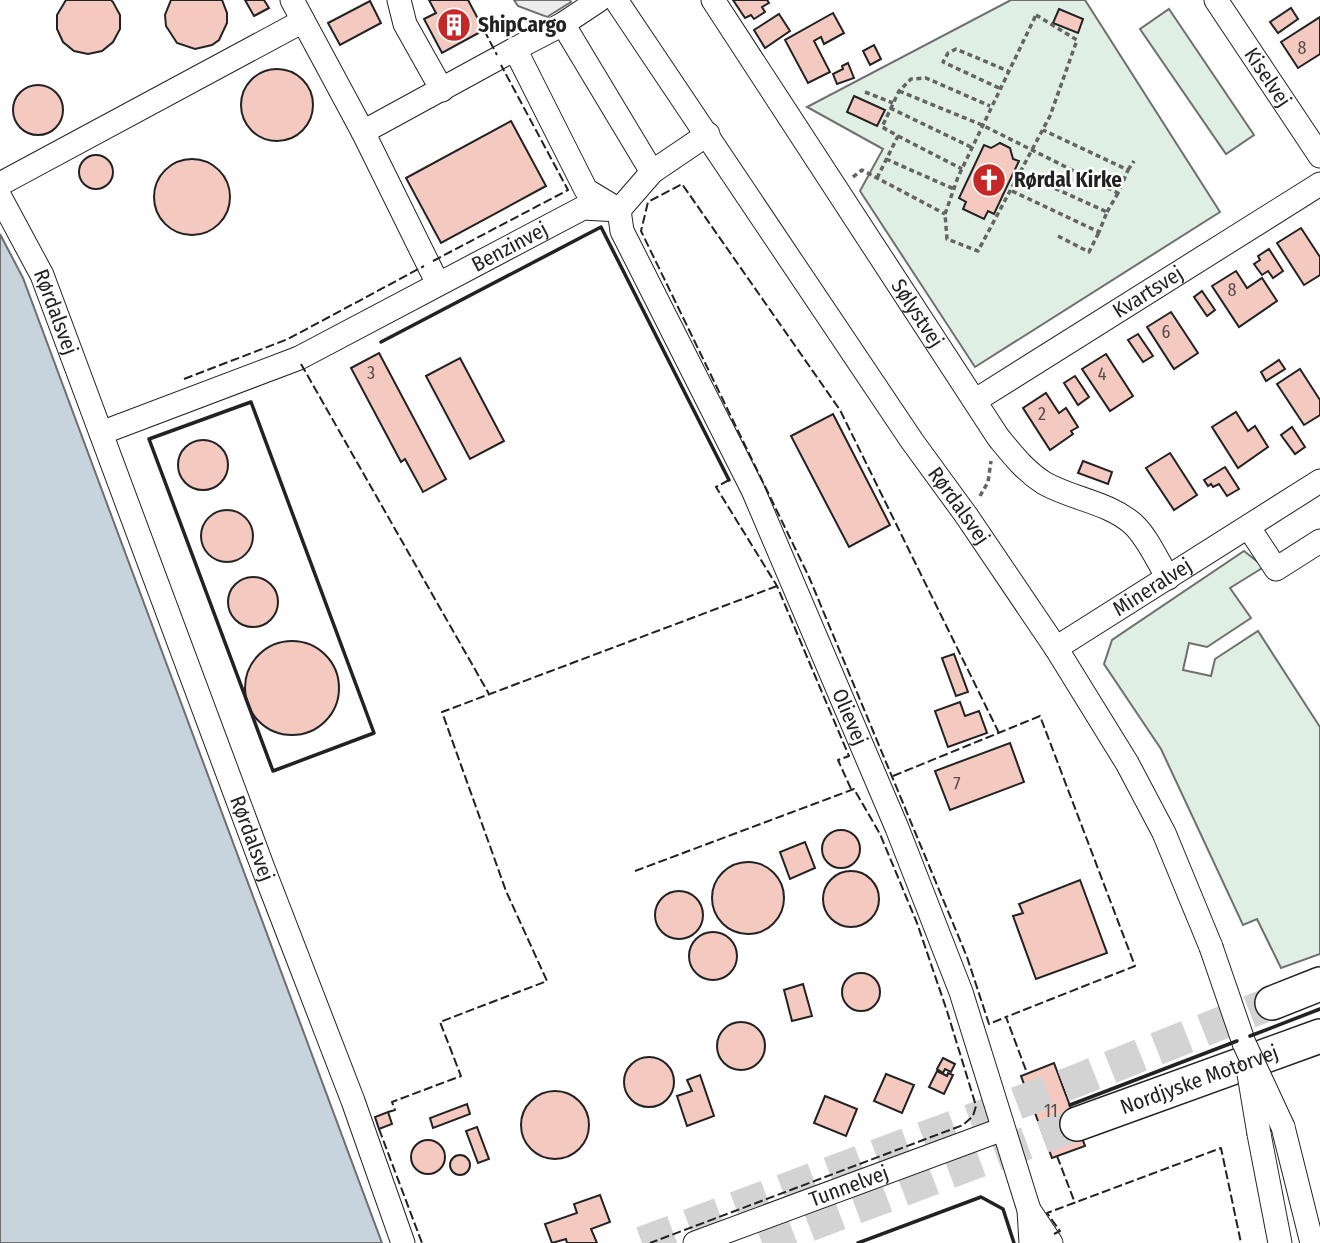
<svg xmlns="http://www.w3.org/2000/svg" width="1320" height="1243" font-family="'Fira Sans Condensed',sans-serif">
  <style>
    .green { fill: #e0efe3; stroke: #6f6f6f; stroke-width: 2 }
    .parking { fill: #ededed; stroke: #6f6f6f; stroke-width: 2 }
    .water { fill: #c7d3dd; stroke: #6f6f6f; stroke-width: 2 }
    .building { fill: #f3c9c0; stroke: #222; stroke-width: 2 }
    .lines { fill: none; stroke-linecap: round; stroke-linejoin: round }
    .highway-tunnel { stroke: #d3d3d3; stroke-width: 33; stroke-dasharray: 33 17; stroke-linecap: butt }
    .minor-casing { stroke: #222; stroke-width: 25 }
    .highway-casing { stroke: #222; stroke-width: 36 }
    .path { stroke: #646464; stroke-width: 3.5; stroke-dasharray: 5 3.5; stroke-linecap: butt }
    .minor { stroke: #fff; stroke-width: 23 }
    .highway { stroke: #fff; stroke-width: 33 }
    .minor-bridge-casing { stroke: #222; stroke-width: 25; stroke-linecap: butt }
    .minor-bridge { stroke: #fff; stroke-width: 23 }
    .fence { stroke: #222; stroke-width: 2; stroke-dasharray: 9 3.5; stroke-linecap: butt }
    .wall { stroke: #222; stroke-width: 3.5 }
    .labels { text-anchor: middle; stroke-width: 5; stroke-linejoin: round; paint-order: stroke }
    .number-label { font-size: 18px; fill: #564c4a }
    .poi-label { font-size: 21px; font-weight: bold; fill: #222; stroke: #fff; text-anchor: start }
    .street-label { font-size: 21px; fill: #222; stroke: #fff }
  </style>
  <rect width="100%" height="100%" fill="#fff"/>
  <g class="green">
    <polygon points="1011,0 1085,0 1220,212 975,367 860,191 883,149 807,107"/>
    <polygon points="1169,9 1254,135 1226,154 1140,29"/>
    <polygon points="1244,551 1264,567 1230,588 1251,618 1207,647 1189,643 1183,670 1211,676 1215,659 1258,631 1320,727 1320,954 1281,968 1257,919 1243,925 1161,749 1104,664 1112,640"/>
  </g>
  <polygon class="parking" points="514,0 570,0 571,2 547,17 518,6"/>
  <polygon class="water" points="0,234 23,278 382,1243 0,1243"/>
  <g class="building">
    <polygon points="66,0 111,0 113,2 120,15 120,29 113,42 102,51 88,54 74,51 63,42 57,29 57,15"/>
    <polygon points="171,0 222,0 227,13 227,23 219,40 212,45 195,49 177,43 166,26 165,15"/>
    <polygon points="245,0 264,0 269,8 254,16"/>
    <polygon points="429,0 468,0 484,30 442,53 424,19 436,13"/>
    <polygon points="733,0 767,0 769,3 762,7 765,12 754,19 751,15 745,18"/>
    <polygon points="370,1 381,23 340,45 328,23"/>
    <polygon points="1291,8 1298,19 1278,33 1270,22"/>
    <polygon points="1059,9 1083,19 1078,33 1053,23"/>
    <polygon points="833,13 844,33 824,44 821,37 814,41 830,72 808,83 785,40"/>
    <polygon points="779,14 790,31 765,48 754,30"/>
    <polygon points="1320,17 1320,54 1298,68 1281,42"/>
    <polygon points="874,45 881,59 870,65 863,51"/>
    <polygon points="848,63 854,78 837,84 833,74 843,69 842,66"/>
    <circle cx="277" cy="105" r="36"/>
    <circle cx="38" cy="110" r="25"/>
    <polygon points="854,96 885,110 877,126 847,112"/>
    <polygon points="511,121 546,186 441,243 406,178"/>
    <polygon points="1000,143 1010,148 1013,159 1019,161 994,214 988,211 984,219 963,209 966,202 959,198 984,145 991,148"/>
    <circle cx="96" cy="172" r="17"/>
    <circle cx="192" cy="197" r="38"/>
    <polygon points="1301,228 1320,257 1320,275 1304,285 1277,243"/>
    <polygon points="1269,249 1283,271 1273,278 1268,271 1262,275 1254,264 1260,260 1258,256"/>
    <polygon points="1236,271 1247,288 1262,278 1277,301 1239,327 1212,286"/>
    <polygon points="1202,291 1215,310 1207,316 1194,297"/>
    <polygon points="1171,312 1198,353 1174,369 1147,327"/>
    <polygon points="1138,334 1153,356 1143,362 1128,340"/>
    <polygon points="379,353 446,479 423,492 405,459 401,462 351,368"/>
    <polygon points="1106,354 1133,396 1110,411 1082,369"/>
    <polygon points="460,358 504,441 470,459 426,376"/>
    <polygon points="1279,360 1285,369 1266,381 1261,372"/>
    <polygon points="1300,369 1320,400 1320,415 1304,425 1277,384"/>
    <polygon points="1075,376 1089,397 1078,405 1064,383"/>
    <polygon points="1046,393 1059,413 1066,408 1078,427 1071,431 1073,434 1050,450 1023,408"/>
    <polygon points="1236,412 1248,431 1255,426 1268,447 1238,468 1212,427"/>
    <polygon points="833,414 890,525 849,547 791,436"/>
    <polygon points="1292,427 1305,447 1295,454 1281,435"/>
    <circle cx="203" cy="465" r="25"/>
    <polygon points="1170,453 1197,495 1174,510 1146,468"/>
    <polygon points="1083,461 1112,472 1108,484 1078,473"/>
    <polygon points="1225,467 1239,489 1227,496 1219,484 1213,487 1211,484 1208,486 1204,480"/>
    <circle cx="227" cy="536" r="26"/>
    <circle cx="253" cy="602" r="25"/>
    <circle cx="292" cy="688" r="47"/>
    <polygon points="954,654 968,692 956,696 942,658"/>
    <polygon points="960,702 965,716 979,711 987,733 948,747 935,711"/>
    <polygon points="1010,743 1024,782 950,810 935,771"/>
    <circle cx="841" cy="849" r="19"/>
    <polygon points="805,842 815,868 790,879 780,852"/>
    <circle cx="748" cy="898" r="36"/>
    <circle cx="851" cy="899" r="28"/>
    <polygon points="1080,880 1107,953 1036,979 1013,916 1023,913 1019,904"/>
    <circle cx="679" cy="915" r="24"/>
    <circle cx="713" cy="956" r="24"/>
    <circle cx="861" cy="992" r="19"/>
    <polygon points="803,984 812,1016 792,1021 784,990"/>
    <circle cx="741" cy="1046" r="24"/>
    <circle cx="649" cy="1082" r="25"/>
    <polygon points="943,1058 955,1064 951,1072 945,1069 943,1073 937,1069"/>
    <polygon points="1054,1063 1085,1146 1052,1158 1021,1076"/>
    <polygon points="937,1071 947,1076 948,1073 953,1075 944,1094 929,1087"/>
    <polygon points="886,1074 914,1085 902,1113 874,1101"/>
    <polygon points="700,1075 714,1116 687,1126 677,1096 692,1091 687,1080"/>
    <circle cx="555" cy="1125" r="34"/>
    <polygon points="825,1096 857,1109 846,1136 814,1123"/>
    <polygon points="467,1104 470,1114 433,1128 430,1118"/>
    <polygon points="388,1112 392,1124 379,1129 375,1117"/>
    <polygon points="477,1127 489,1159 478,1163 466,1131"/>
    <circle cx="428" cy="1157" r="17"/>
    <circle cx="460" cy="1165" r="10"/>
    <polygon points="600,1195 610,1222 591,1229 597,1243 567,1243 566,1239 552,1243 545,1224 577,1213 574,1204"/>
  </g>
  <g class="lines">
    <g class="highway-tunnel">
      <polyline points="642,1243 1063,1086 1272,1003"/>
      <polyline points="762,1243 1077,1124"/>
    </g>
    <g class="minor-casing">
      <g id="minor">
        <polyline points="292,0 363,132"/>
        <polyline points="399,0 405,24 442,90"/>
        <path id="s1" d="M 599,0 L 563,24 L 515,49 L 586,190 L 619,210 L 622,231 L 753,490 L 897,828 L 961,992 L 1029,1210 L 1031,1243"/>
        <path id="s2" d="M 616,0 L 912,441 L 966,515 L 1056,648 L 1127,763 L 1164,833 L 1211,947"/>
        <path id="s3" d="M 713,0 L 998,437 C 1012,454 1025,471 1044,483 C 1072,499 1108,502 1133,524 C 1148,538 1157,560 1168,578"/>
        <path id="s4" d="M 1216,0 L 1320,156"/>
        <polyline points="563,24 652,172"/>
        <polyline points="0,184 303,21"/>
        <path id="s5" d="M 0,197 L 42,275 L 263,868 L 353,1101 L 403,1243"/>
        <polyline points="438,284 363,132 515,49"/>
        <path id="s6" d="M 976,400 L 1320,184"/>
        <path id="s7" d="M 101,433 L 299,358 L 583,208 L 619,210 L 652,172 L 708,134"/>
        <polyline points="1249,528 1276,569 1320,541"/>
        <path id="s8" d="M 1056,648 L 1320,481"/>
        <polyline points="1283,1127 1312,1243"/>
        <polyline points="1259,1134 1280,1243"/>
        <polyline points="1029,1210 1051,1243"/>
        <path id="s9" d="M 695,1243 L 1003,1129"/>
      </g>
    </g>
    <g class="highway-casing">
      <g id="highway">
        <polyline points="1272,1003 1320,984"/>
        <path id="s10" d="M 1077,1124 L 1320,1036"/>
      </g>
    </g>
    <g class="path">
      <polygon points="1036,15 1077,40 1050,116 978,251 947,239 945,214 958,177"/>
      <polyline points="999,88 943,62 948,53 956,49 1008,71"/>
      <polyline points="899,91 982,125 1118,193 1128,170 1043,130"/>
      <polyline points="865,92 893,103"/>
      <polyline points="890,108 971,147"/>
      <polyline points="898,136 962,169"/>
      <polyline points="886,159 954,189"/>
      <polyline points="1128,170 1134,161"/>
      <polyline points="853,177 862,170 945,214"/>
      <polyline points="877,178 898,136 882,127 899,91 911,79 926,78 990,106"/>
      <polyline points="1012,191 1099,232 1107,212 1021,173"/>
      <polyline points="1107,212 1118,193"/>
      <polyline points="1058,236 1089,252 1099,232"/>
      <polyline points="980,496 988,482 991,461"/>
    </g>
    <use href="#minor" class="minor"/>
    <use href="#highway" class="highway"/>
    <g class="minor-bridge-casing">
      <g id="minor-bridge">
        <polyline points="1211,947 1244,1043 1283,1127"/>
        <polyline points="1249,1074 1259,1134"/>
      </g>
    </g>
    <use href="#minor-bridge" class="minor-bridge"/>
    <g class="fence">
      <polyline points="484,30 497,55"/>
      <polyline points="433,261 568,190 501,65"/>
      <polyline points="301,364 489,694"/>
      <polyline points="184,379 288,339 424,266"/>
      <polyline points="729,480 716,487 777,586 849,756 838,760 851,789"/>
      <polyline points="999,733 840,410 682,184 648,202 641,231 809,577 967,957 989,1024 1006,1017"/>
      <polyline points="893,776 1040,716 1135,966 1006,1017 1027,1073"/>
      <polyline points="635,871 854,789 880,834 917,923 947,1011 976,1106 973,1116 963,1125 650,1243"/>
      <polyline points="388,1112 395,1110 392,1102 461,1076 440,1022 547,981 506,891 442,712 777,586"/>
      <polyline points="379,1129 422,1243"/>
      <polyline points="1057,1156 1075,1203"/>
      <polyline points="1054,1234 1060,1231 1047,1213 1221,1148 1241,1243"/>
    </g>
    <g class="wall">
      <polyline points="381,342 601,227 729,480"/>
      <polygon points="251,402 374,733 273,771 149,439"/>
      <polyline points="1250,1036 1320,1009"/>
      <polyline points="1070,1105 1237,1041"/>
      <polyline points="858,1243 981,1197 1003,1209 1014,1243"/>
    </g>
  </g>
  <defs>
    <g id="building-disc" transform="scale(1.75)"><circle r="9.5" fill="#c62828" stroke="#fff"/><path d="M-4-6H4V6H1V3H-1V6H-4ZM-2.5-4.3h1.7v1.8h-1.7ZM.8-4.3h1.7v1.8H.8ZM-2.5-1h1.7V.8h-1.7ZM.8-1h1.7V.8H.8Z" fill="#fff"/></g>
    <g id="church-disc" transform="scale(1.75)"><circle r="9.5" fill="#c62828" stroke="#fff"/><path d="M-1.2-6h2.4v3.5h3.3v2.4h-3.3V6h-2.4V-.1h-3.3v-2.4h3.3Z" fill="#fff"/></g>
  </defs>
  <g fill-rule="evenodd">
    <use href="#building-disc" x="454" y="25"/>
    <use href="#church-disc" x="989" y="180"/>
  </g>
  <g class="labels">
    <g class="number-label">
      <text x="1302" y="54">8</text>
      <text x="1232" y="296">8</text>
      <text x="1166" y="338">6</text>
      <text x="371" y="379">3</text>
      <text x="1102" y="380">4</text>
      <text x="1042" y="420">2</text>
      <text x="957" y="790">7</text>
      <text x="1051" y="1117">11</text>
    </g>
    <g class="poi-label">
      <text x="478" y="32">ShipCargo</text>
      <text x="1014" y="187">Rørdal Kirke</text>
    </g>
    <g class="street-label">
      <text dy="7" stroke="none"><textPath href="#s4" startOffset="93">Kiselvej</textPath></text>
      <text dy="7" stroke="none"><textPath href="#s7" startOffset="450">Benzinvej</textPath></text>
      <text dy="7" stroke="none"><textPath href="#s6" startOffset="203">Kvartsvej</textPath></text>
      <text dy="7" stroke="none"><textPath href="#s5" startOffset="128">Rørdalsvej</textPath></text>
      <text dy="7" stroke="none"><textPath href="#s3" startOffset="374">Sølystvej</textPath></text>
      <text dy="7" stroke="none"><textPath href="#s2" startOffset="611">Rørdalsvej</textPath></text>
      <text dy="7" stroke="none"><textPath href="#s8" startOffset="114">Mineralvej</textPath></text>
      <text dy="7" stroke="none"><textPath href="#s1" startOffset="852">Olievej</textPath></text>
      <text dy="7" stroke="none"><textPath href="#s5" startOffset="690">Rørdalsvej</textPath></text>
      <text dy="7" stroke="none"><textPath href="#s10" startOffset="130">Nordjyske Motorvej</textPath></text>
      <text dy="7" stroke="none"><textPath href="#s9" startOffset="164">Tunnelvej</textPath></text>
    </g>
  </g>
</svg>
